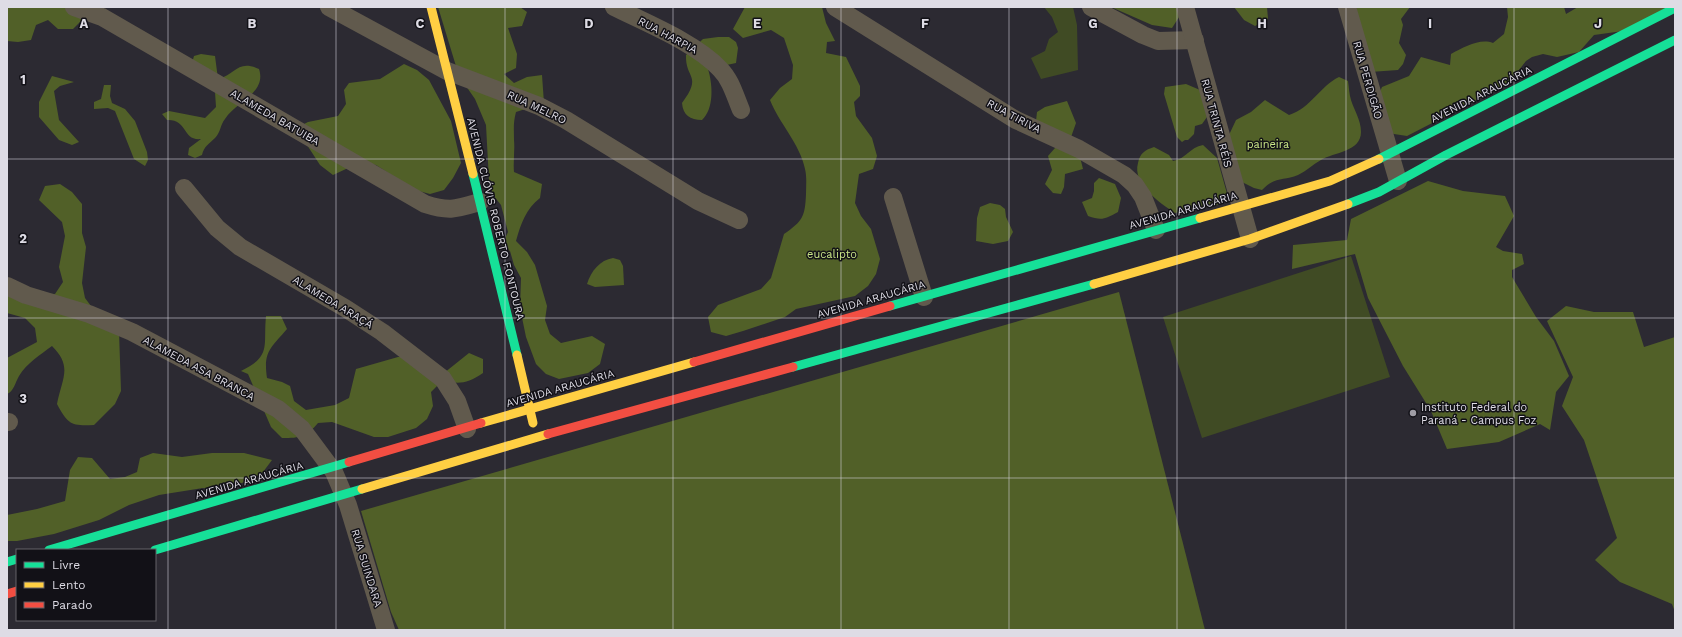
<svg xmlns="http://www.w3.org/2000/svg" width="1682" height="637" font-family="'Work Sans',sans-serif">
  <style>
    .green { fill: #404b24 }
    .forest { fill: #516028 }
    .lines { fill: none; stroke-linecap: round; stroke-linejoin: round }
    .street { stroke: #615a4d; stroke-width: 18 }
    .fast { stroke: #16e098; stroke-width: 9 }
    .slow { stroke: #ffcf43; stroke-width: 9 }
    .jam { stroke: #f24e42; stroke-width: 9 }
    .grid { fill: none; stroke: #dedce5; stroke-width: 1; stroke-opacity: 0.55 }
    .poi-dot { fill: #a09ea6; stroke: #121117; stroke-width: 1.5 }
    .labels { text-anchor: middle; stroke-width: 3; stroke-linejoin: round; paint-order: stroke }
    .street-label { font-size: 11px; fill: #dedce5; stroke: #121117 }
    .park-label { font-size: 11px; fill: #cae687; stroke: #121117 }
    .poi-label { font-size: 11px; fill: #dedce5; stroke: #121117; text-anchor: start }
    .grid-label { font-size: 13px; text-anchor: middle; font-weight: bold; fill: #dedce5; stroke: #121117; stroke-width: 3; stroke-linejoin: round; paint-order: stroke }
  </style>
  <rect width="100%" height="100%" fill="#2c2a32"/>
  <g class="green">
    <polygon points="1044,7 1073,7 1077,25 1078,70 1041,79 1031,58 1045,51 1049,39 1058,32 1052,17"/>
    <polygon points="1351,256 1390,377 1202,438 1163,317"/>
  </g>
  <g class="forest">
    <polygon points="7,7 95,7 73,29 58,29 48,20 36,25 31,40 18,42 7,41"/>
    <path d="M 438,7 L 520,7 L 527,12 L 522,26 L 508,28 L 517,54 L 516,68 L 504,74 L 514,83 L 527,77 L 542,75 L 544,103 L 516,112 C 513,123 514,130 514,140 C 515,151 513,161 514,172 L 542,184 L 540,198 C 526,209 521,223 516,241 L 527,252 L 535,265 L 547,306 L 545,320 L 550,334 L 561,343 L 592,336 L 605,344 L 600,364 L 588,373 L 559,379 L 546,374 L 536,364 L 526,337 L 520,308 L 521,278 L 514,265 L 510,251 L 502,245 L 508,232 L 501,205 L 493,195 L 489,181 L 486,125 L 475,99 L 459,76 Z"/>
    <path d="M 745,7 L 822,7 L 826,23 L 835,41 L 827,42 L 826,53 L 846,57 L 860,86 L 860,96 L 854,102 L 856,116 L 872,138 L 877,156 L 873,169 L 859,174 L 855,203 L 861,216 L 871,229 L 880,259 L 876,274 L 868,286 L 855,296 L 796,309 L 785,317 L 743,331 L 726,336 L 711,332 L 708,317 L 718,305 L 761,289 L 771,278 L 784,234 C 803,221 805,216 806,194 C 806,186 807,177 805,169 C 800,144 779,123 770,100 L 780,88 L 792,79 L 793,65 L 784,38 L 771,30 L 743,38 L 733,29 Z"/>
    <polygon points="1111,7 1182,7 1181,14 1172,28 1152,25"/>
    <polygon points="1234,7 1267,7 1268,19 1255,26 1244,20"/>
    <polygon points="1357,7 1410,7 1401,19 1403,25 1399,43 1406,55 1403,64 1398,70 1370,72 1352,19"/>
    <path d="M 1507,7 L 1564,7 L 1566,14 L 1578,7 L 1668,7 L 1623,31 L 1594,35 L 1579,52 L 1557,57 L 1543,54 L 1532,57 L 1526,61 L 1508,84 L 1407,136 L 1394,134 L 1387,131 L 1376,101 L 1382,87 L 1409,76 L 1421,57 L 1450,65 L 1451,54 C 1464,47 1480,38 1493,43 L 1504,34 L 1508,17 Z"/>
    <path d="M 718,37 L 729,37 L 736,42 L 738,48 L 736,63 L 708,69 C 713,85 714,109 702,120 C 690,120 683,115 682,103 C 703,75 685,79 686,55 L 703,39 Z"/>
    <path d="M 201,54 L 215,56 L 218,79 C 236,74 238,59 259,69 C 267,93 236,102 225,119 C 220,125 221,132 215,138 C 209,144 204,146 202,155 L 195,158 L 188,155 L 189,148 L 201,139 C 182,141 188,119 167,120 L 162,114 L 169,111 L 205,118 L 216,107 L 215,92 L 192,63 L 194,56 Z"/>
    <polygon points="404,64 417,70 429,80 451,121 461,163 453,178 444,190 430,194 415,190 376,165 361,162 333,175 320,165 296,128 308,122 338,116 346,104 344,90 349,83 380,79"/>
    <polygon points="52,76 74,82 60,86 54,91 59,120 79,142 72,145 59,140 39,117 39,102"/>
    <path d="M 1339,77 L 1348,81 C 1349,87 1349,94 1351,100 C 1354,110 1361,120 1361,132 C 1361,152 1334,152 1321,160 C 1313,164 1307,171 1298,175 C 1284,181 1275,176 1262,190 L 1254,188 L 1240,181 L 1229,135 L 1236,120 L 1251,112 L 1265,100 L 1289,115 C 1311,108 1320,86 1339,77 Z"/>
    <polygon points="1186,84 1200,90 1207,117 1202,124 1195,126 1194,134 1188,140 1185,140 1182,142 1177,137 1164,94 1165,87"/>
    <polygon points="104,85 111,85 110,96 112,103 125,109 135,121 147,152 148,160 145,166 134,159 115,111 108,108 94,109 94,102 101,99"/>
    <polygon points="1067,101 1076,123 1070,140 1079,153 1083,169 1065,174 1064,187 1061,194 1053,193 1045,184 1052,170 1048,156 1055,148 1056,139 1036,121 1037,112 1045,107"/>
    <path d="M 1203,145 L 1217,158 L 1228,197 L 1217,205 L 1175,213 C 1160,203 1132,184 1138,163 C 1140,153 1145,150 1154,147 L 1169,155 L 1173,161 C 1186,159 1190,147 1203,145 Z"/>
    <path d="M 1099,178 L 1115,184 L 1121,198 L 1118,212 C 1105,219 1102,221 1088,216 L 1082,202 L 1092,198 L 1094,191 L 1094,183 Z"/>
    <polygon points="1428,181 1463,191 1505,196 1514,216 1496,247 1503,251 1522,254 1524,264 1512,270 1512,277 1536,317 1554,341 1569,376 1556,392 1550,430 1540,424 1499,442 1447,449 1431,411 1403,366 1368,298 1355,254 1292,269 1293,245 1347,240 1351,219"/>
    <path d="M 60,184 L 72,192 L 82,204 L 82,233 L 86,247 L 82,283 L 85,298 L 94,310 L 119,331 L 121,391 L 115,404 L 94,425 C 72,426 68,425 57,404 C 62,378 73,367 52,346 C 40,355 27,363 19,376 C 15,383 14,391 7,394 L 7,358 L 37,342 L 35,328 L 25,318 L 7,313 L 7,291 L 55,294 L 63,282 L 59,267 L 65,236 L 62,222 L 39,200 L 45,186 Z"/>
    <polygon points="990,203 1000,205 1005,209 1006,217 1013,232 1008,241 993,244 976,241 977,218 980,207"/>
    <path d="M 613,258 L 620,260 L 623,266 L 624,285 L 595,287 L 587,284 C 591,271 600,260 613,258 Z"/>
    <polygon points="1119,292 1205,630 399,630 391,612 361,511"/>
    <polygon points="1566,306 1594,312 1633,312 1644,347 1675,337 1675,612 1672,604 1620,582 1595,560 1617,538 1584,440 1562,406 1573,377 1547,321"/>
    <path d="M 266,316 L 281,316 L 287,329 C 271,348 263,351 267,378 L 282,382 L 290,386 L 294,401 L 306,410 L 335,405 L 349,398 L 356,369 L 398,357 L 408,357 L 444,373 L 469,353 L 483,359 L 483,373 C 467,384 460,384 442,381 L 431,392 L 433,406 L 427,419 L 416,428 L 388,437 L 374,437 L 332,422 L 318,423 C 306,437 301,438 282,438 L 271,427 L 248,374 L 241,371 C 272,356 263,346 266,316 Z"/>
    <polygon points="153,453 182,457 212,453 244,453 272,460 263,472 251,480 220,490 203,488 159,495 129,505 99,520 54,534 17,541 7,541 7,515 37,509 65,501 70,470 78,457 92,458 110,479 125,477 137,472 140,458"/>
  </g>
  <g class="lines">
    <g class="street">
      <path d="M 74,7 L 102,17 L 425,204 C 450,212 456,209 480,202"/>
      <polyline points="329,7 447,71 539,106 566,120 698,201 739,220"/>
      <path d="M 614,7 C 646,23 696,43 720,69 C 731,80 735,96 741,110"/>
      <polyline points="835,7 1016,120 1079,149 1124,175 1135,185 1143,197 1156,230"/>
      <polyline points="1091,7 1143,35 1158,41 1195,40"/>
      <polyline points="1185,7 1250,239"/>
      <polyline points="1347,7 1398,181"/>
      <polyline points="184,188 217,228 240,247 345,308 382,332 443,379 457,401 467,429"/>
      <polyline points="893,197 924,297"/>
      <polyline points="7,286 26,295 89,314 132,332 278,409 302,429 334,472 348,505 386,630"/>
      <polyline points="7,422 9,422"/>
    </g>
    <g class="fast">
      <polyline points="1379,159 1675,8"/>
      <polyline points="473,174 517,355"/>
      <polyline points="1348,204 1379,192 1446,155 1675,40"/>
      <polyline points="890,306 1200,218"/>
      <polyline points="793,367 1094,284"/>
      <polyline points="49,550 349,462"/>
      <polyline points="155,550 362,489"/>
      <polyline points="7,562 17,559"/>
    </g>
    <g class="slow">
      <polyline points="431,7 473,174"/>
      <polyline points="1200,218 1330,181 1379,159"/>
      <polyline points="1094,284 1250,239 1348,204"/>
      <polyline points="517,355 533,423"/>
      <polyline points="481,423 694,362"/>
      <polyline points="362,489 548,434"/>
    </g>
    <g class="jam">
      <polyline points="694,362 890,306"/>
      <polyline points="548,434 793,367"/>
      <polyline points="349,462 481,423"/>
      <polyline points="7,594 17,591"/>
    </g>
  </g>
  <path class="grid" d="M 168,7 L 168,630M 336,7 L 336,630M 505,7 L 505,630M 673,7 L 673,630M 841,7 L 841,630M 1009,7 L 1009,630M 1177,7 L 1177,630M 1346,7 L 1346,630M 1514,7 L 1514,630M 7,159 L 1675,159M 7,318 L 1675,318M 7,478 L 1675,478"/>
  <circle class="poi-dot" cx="1413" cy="413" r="4"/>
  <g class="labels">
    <g class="street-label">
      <text transform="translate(668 35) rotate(28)" y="4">RUA HARPIA</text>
      <text transform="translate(1368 80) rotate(74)" y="4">RUA PERDIGÃO</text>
      <text transform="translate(1481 94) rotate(-27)" y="4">AVENIDA ARAUCÁRIA</text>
      <text transform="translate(537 107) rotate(25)" y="4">RUA MELRO</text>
      <text transform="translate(1014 116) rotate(28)" y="4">RUA TIRIVA</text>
      <text transform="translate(275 117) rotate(30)" y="4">ALAMEDA BATUIBA</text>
      <text transform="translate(1217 123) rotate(75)" y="4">RUA TRINTA RÉIS</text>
      <text transform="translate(1183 210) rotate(-16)" y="4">AVENIDA ARAUCÁRIA</text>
      <text transform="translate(496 219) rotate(76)" y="4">AVENIDA CLÓVIS ROBERTO FONTOURA</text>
      <text transform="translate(871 299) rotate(-16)" y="4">AVENIDA ARAUCÁRIA</text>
      <text transform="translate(333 302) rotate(31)" y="4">ALAMEDA ARAÇÁ</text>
      <text transform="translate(199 368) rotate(28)" y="4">ALAMEDA ASA BRANCA</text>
      <text transform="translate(560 388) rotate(-16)" y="4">AVENIDA ARAUCÁRIA</text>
      <text transform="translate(249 480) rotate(-16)" y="4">AVENIDA ARAUCÁRIA</text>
      <text transform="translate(367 568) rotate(73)" y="4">RUA SUINDARA</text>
    </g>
    <g class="park-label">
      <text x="1268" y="148">paineira</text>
      <text x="832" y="258">eucalipto</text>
    </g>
    <g class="poi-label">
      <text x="1421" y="411">Instituto Federal do<tspan x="1421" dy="13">Paraná - Campus Foz</tspan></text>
    </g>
  </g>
  <g class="grid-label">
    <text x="84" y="28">A</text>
    <text x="252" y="28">B</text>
    <text x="420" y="28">C</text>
    <text x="589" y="28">D</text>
    <text x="757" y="28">E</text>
    <text x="925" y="28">F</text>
    <text x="1093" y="28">G</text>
    <text x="1262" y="28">H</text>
    <text x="1430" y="28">I</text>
    <text x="1598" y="28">J</text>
    <text x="23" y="84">1</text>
    <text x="23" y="243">2</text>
    <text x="23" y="403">3</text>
  </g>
  <rect width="1682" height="637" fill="none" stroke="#dedce5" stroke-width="16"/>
  <rect x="16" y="549" width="140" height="72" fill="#121117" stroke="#646269"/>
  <rect x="24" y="562" width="20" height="6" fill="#16e098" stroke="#646269"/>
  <text x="52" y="569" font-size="12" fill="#dedce5">Livre</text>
  <rect x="24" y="582" width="20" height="6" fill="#ffcf43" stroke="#646269"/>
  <text x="52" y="589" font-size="12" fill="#dedce5">Lento</text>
  <rect x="24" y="602" width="20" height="6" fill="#f24e42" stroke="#646269"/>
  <text x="52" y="609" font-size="12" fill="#dedce5">Parado</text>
</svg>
